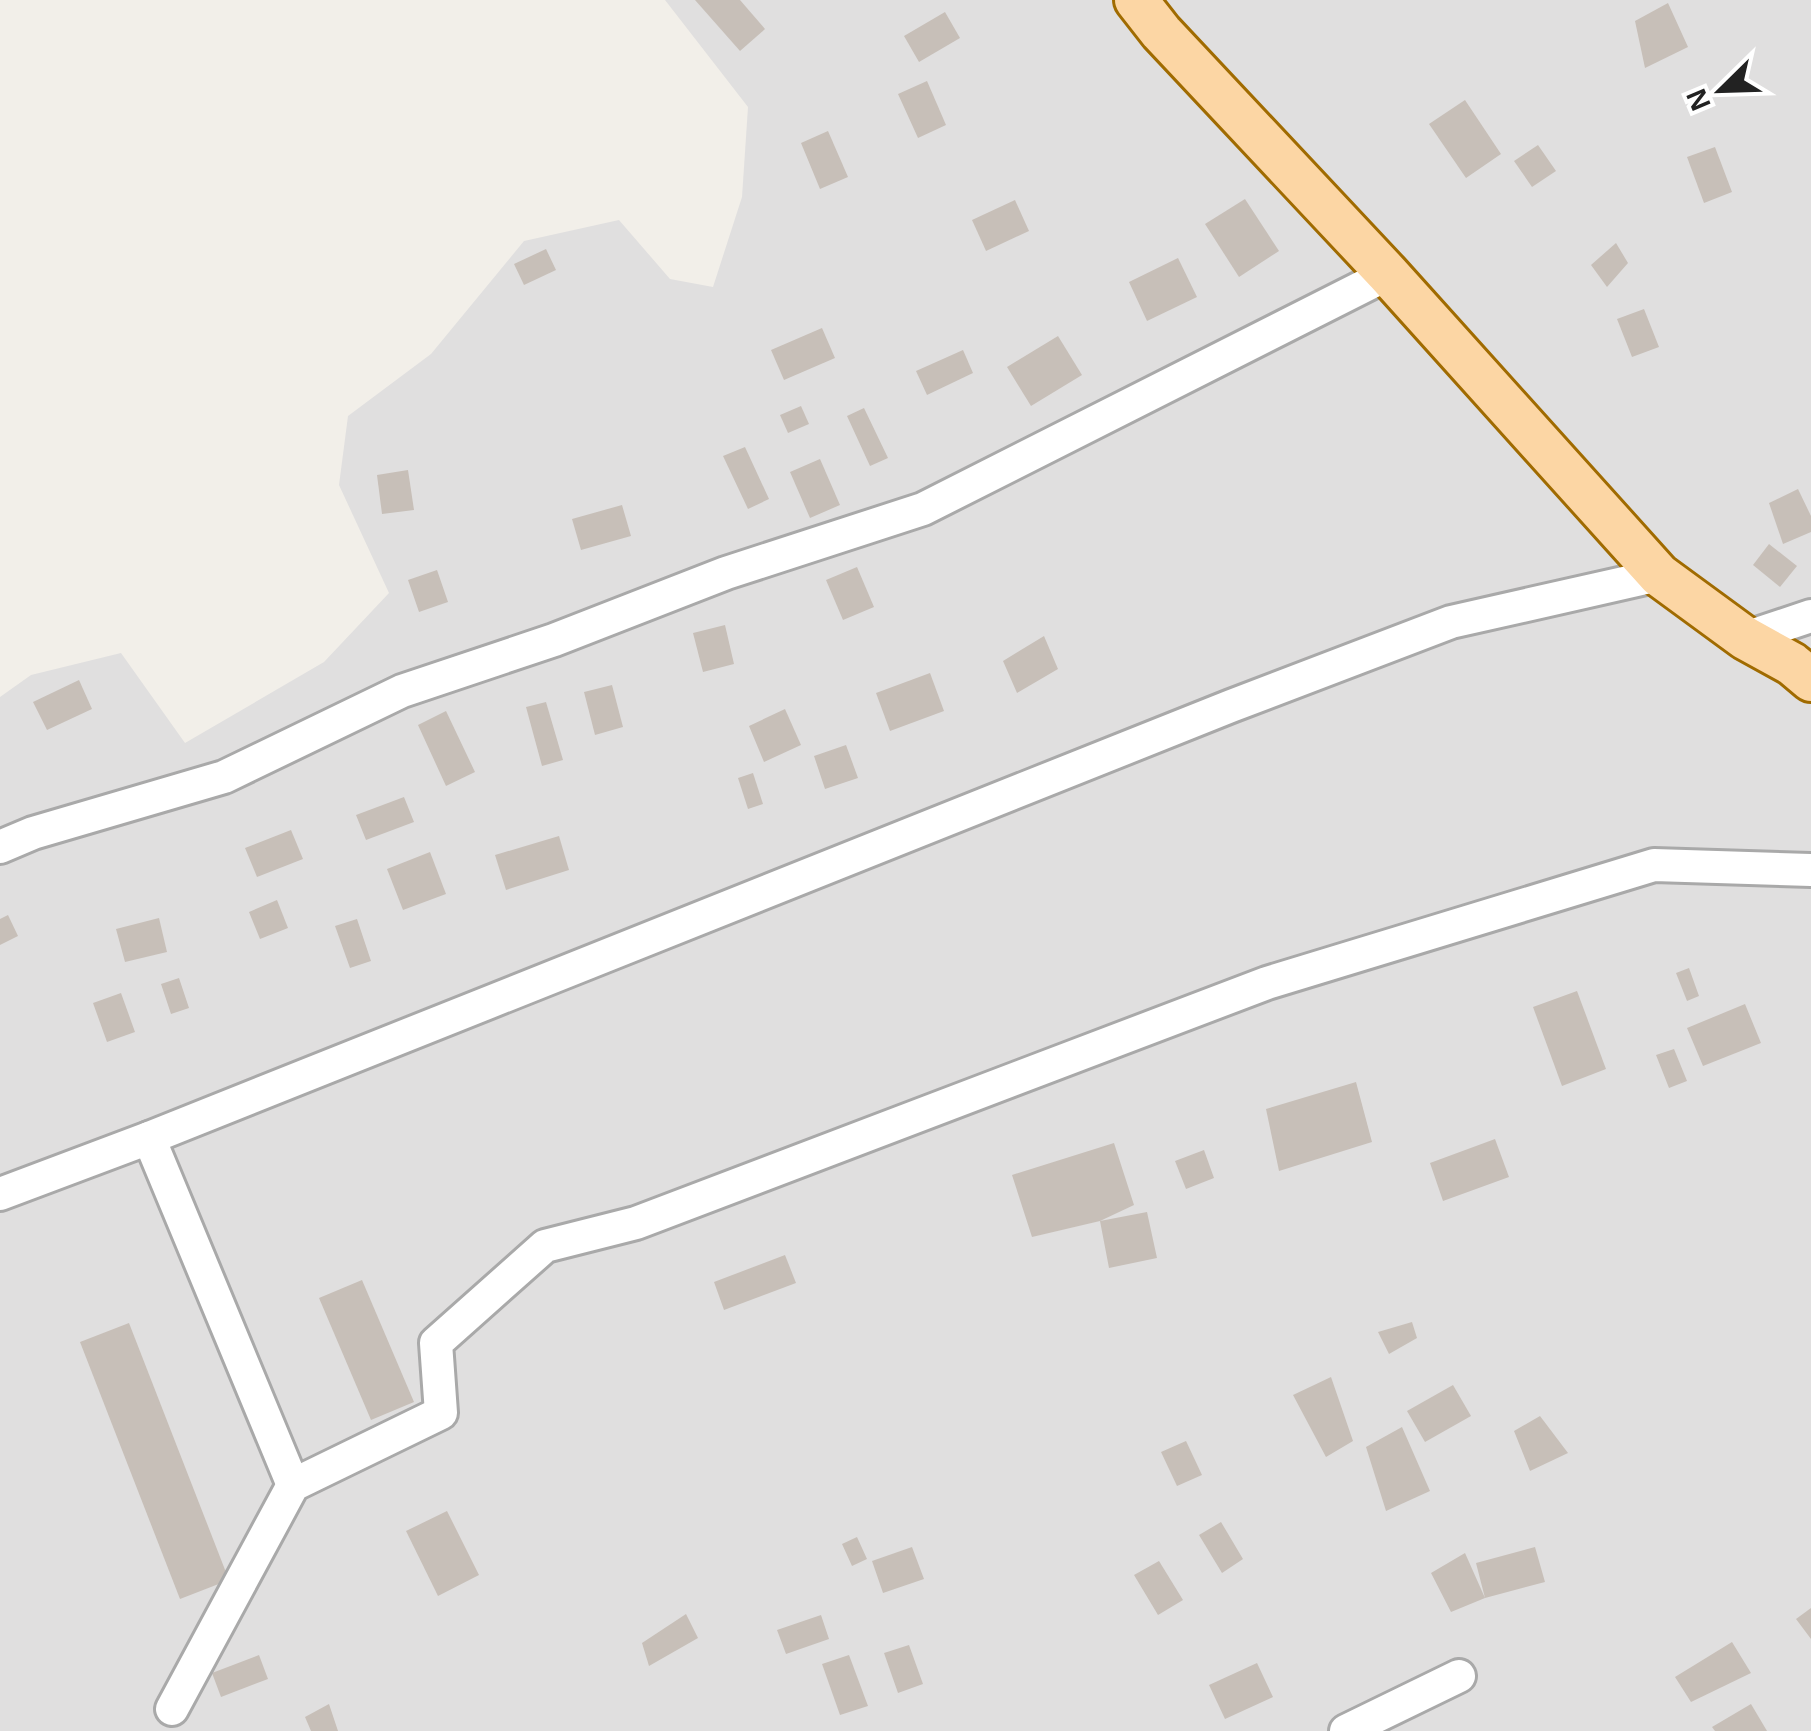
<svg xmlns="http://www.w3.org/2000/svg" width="1811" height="1731" font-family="Helvetica,sans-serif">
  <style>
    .residential { fill: #e0dfdf }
    .building { fill: #c7bfb8 }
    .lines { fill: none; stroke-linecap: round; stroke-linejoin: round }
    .minor-casing { stroke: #a9a9a9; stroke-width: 38 }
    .major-casing { stroke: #a06b00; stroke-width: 48 }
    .minor { stroke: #fff; stroke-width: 32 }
    .major { stroke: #fcd6a4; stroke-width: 42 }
  </style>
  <rect width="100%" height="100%" fill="#f2efe9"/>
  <polygon class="residential" points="665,0 1811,0 1811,1731 0,1731 0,697 31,675 121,653 185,743 324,662 389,593 339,485 348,416 431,354 524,241 619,220 670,279 713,287 742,197 748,107"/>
  <g class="building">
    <polygon points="695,0 740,0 765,29 740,51"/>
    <polygon points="1668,3 1688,47 1645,68 1635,21"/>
    <polygon points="945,12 960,38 919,62 904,36"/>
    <polygon points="927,81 946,125 918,138 898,94"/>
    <polygon points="1465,100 1501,154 1466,178 1429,124"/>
    <polygon points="828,131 848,177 820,189 801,143"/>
    <polygon points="1538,145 1556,171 1532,187 1514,161"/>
    <polygon points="1715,147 1732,192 1704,203 1687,157"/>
    <polygon points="1245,199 1279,251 1239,277 1205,224"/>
    <polygon points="1015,200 1029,231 986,251 972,220"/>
    <polygon points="1616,243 1628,263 1607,287 1591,265"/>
    <polygon points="546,249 556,270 524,285 514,264"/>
    <polygon points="1178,258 1197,297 1147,321 1129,282"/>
    <polygon points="1644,309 1659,347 1632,357 1617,319"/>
    <polygon points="822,328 835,358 784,380 771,350"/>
    <polygon points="1058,336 1082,375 1031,406 1007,367"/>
    <polygon points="963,350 973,373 927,395 916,371"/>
    <polygon points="801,406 809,424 788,433 780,415"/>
    <polygon points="864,408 888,458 870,466 847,416"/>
    <polygon points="745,447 769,499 748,509 723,456"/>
    <polygon points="820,459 840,505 810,518 790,472"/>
    <polygon points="408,470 414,510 382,514 377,475"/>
    <polygon points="1798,489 1811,516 1811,532 1783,544 1769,503"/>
    <polygon points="622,505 631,536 581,550 572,519"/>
    <polygon points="1769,544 1797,566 1780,587 1753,565"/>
    <polygon points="857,567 874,607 843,620 826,580"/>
    <polygon points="437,570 448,602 419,612 408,580"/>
    <polygon points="725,625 734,664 703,672 693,633"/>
    <polygon points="1044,636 1058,669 1017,693 1003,661"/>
    <polygon points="930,673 944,711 890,731 876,693"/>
    <polygon points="79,680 92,709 47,730 33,702"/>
    <polygon points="612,685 623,727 595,735 584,692"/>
    <polygon points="546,702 563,760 542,766 526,707"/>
    <polygon points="785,709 801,745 764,762 749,726"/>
    <polygon points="446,711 475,772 446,786 418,725"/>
    <polygon points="846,745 858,778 825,789 814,756"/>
    <polygon points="753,773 763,804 748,809 738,778"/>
    <polygon points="404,797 414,822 366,840 356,815"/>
    <polygon points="291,830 303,859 257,877 245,848"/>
    <polygon points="559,836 569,870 506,890 495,855"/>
    <polygon points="430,852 446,894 403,910 387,869"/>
    <polygon points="277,900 288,928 260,939 249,912"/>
    <polygon points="8,915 18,936 0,945 0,919"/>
    <polygon points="159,918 167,952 125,962 116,929"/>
    <polygon points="357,919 371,961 350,968 335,926"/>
    <polygon points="1689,968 1699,996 1687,1001 1676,973"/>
    <polygon points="179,978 189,1008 171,1014 161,984"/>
    <polygon points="1577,991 1606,1069 1562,1086 1533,1007"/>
    <polygon points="121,993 135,1032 107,1042 93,1003"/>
    <polygon points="1745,1004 1761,1043 1703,1066 1687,1028"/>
    <polygon points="1674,1049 1687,1081 1669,1088 1656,1055"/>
    <polygon points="1356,1082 1372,1142 1279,1171 1266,1109"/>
    <polygon points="1495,1139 1509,1177 1443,1201 1430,1163"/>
    <polygon points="1114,1143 1134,1205 1100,1221 1147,1212 1157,1258 1109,1268 1100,1221 1032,1237 1012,1175"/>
    <polygon points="1204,1150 1214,1178 1186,1189 1175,1161"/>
    <polygon points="785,1255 796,1283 724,1310 714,1282"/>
    <polygon points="362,1280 414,1402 371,1420 319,1298"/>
    <polygon points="1412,1322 1417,1338 1389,1354 1378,1332"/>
    <polygon points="129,1323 229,1580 180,1599 80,1342"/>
    <polygon points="1331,1377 1353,1441 1326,1457 1293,1395"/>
    <polygon points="1453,1385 1471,1416 1425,1442 1407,1411"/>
    <polygon points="1540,1416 1568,1453 1530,1471 1514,1431"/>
    <polygon points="1402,1427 1430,1491 1386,1511 1366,1447"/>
    <polygon points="1186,1441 1202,1475 1177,1486 1161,1452"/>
    <polygon points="447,1511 479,1575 438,1596 406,1531"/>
    <polygon points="1221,1522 1243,1559 1222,1573 1199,1535"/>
    <polygon points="857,1537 867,1559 852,1566 842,1544"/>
    <polygon points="912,1547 924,1579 883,1593 872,1561"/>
    <polygon points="1535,1547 1545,1582 1485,1598 1451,1612 1431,1573 1465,1553 1485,1598 1476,1563"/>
    <polygon points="1159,1561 1183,1600 1158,1615 1134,1575"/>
    <polygon points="1811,1608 1811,1639 1796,1619"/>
    <polygon points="686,1614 698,1638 649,1666 642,1643"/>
    <polygon points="821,1615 829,1639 786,1654 777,1630"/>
    <polygon points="1732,1642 1751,1673 1691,1702 1675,1677"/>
    <polygon points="909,1645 923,1684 898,1693 884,1653"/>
    <polygon points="259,1655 268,1679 221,1697 212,1673"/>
    <polygon points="849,1655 868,1706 840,1715 822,1664"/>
    <polygon points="1257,1663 1273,1697 1225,1719 1209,1685"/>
    <polygon points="329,1704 338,1731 311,1731 305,1717"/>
    <polygon points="1751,1704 1767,1731 1715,1731 1712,1727"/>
  </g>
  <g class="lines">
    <g class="minor-casing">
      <g id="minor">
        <polyline points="1745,638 1811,616"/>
        <polyline points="0,847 33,833 224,777 402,691 554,640 726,573 923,509 1388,274"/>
        <polyline points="149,1138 293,1485"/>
        <polyline points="0,1194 149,1138 1231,706 1451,622 1659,575"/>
        <polyline points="172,1709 293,1485 441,1413 436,1343 545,1246 636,1223 1267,983 1654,865 1811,870"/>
        <polyline points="1346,1731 1459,1676"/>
      </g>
    </g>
    <g class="major-casing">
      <polyline id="major" points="1136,0 1161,32 1388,274 1659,575 1745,638 1792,664 1811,680"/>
    </g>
    <use href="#minor" class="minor"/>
    <use href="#major" class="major"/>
  </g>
  <g transform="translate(1721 90) rotate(247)" stroke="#ffffff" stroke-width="8" paint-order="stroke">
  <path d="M0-8L18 38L0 25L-18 38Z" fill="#222222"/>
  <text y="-15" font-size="28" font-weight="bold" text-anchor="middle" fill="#222222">N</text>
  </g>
</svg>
